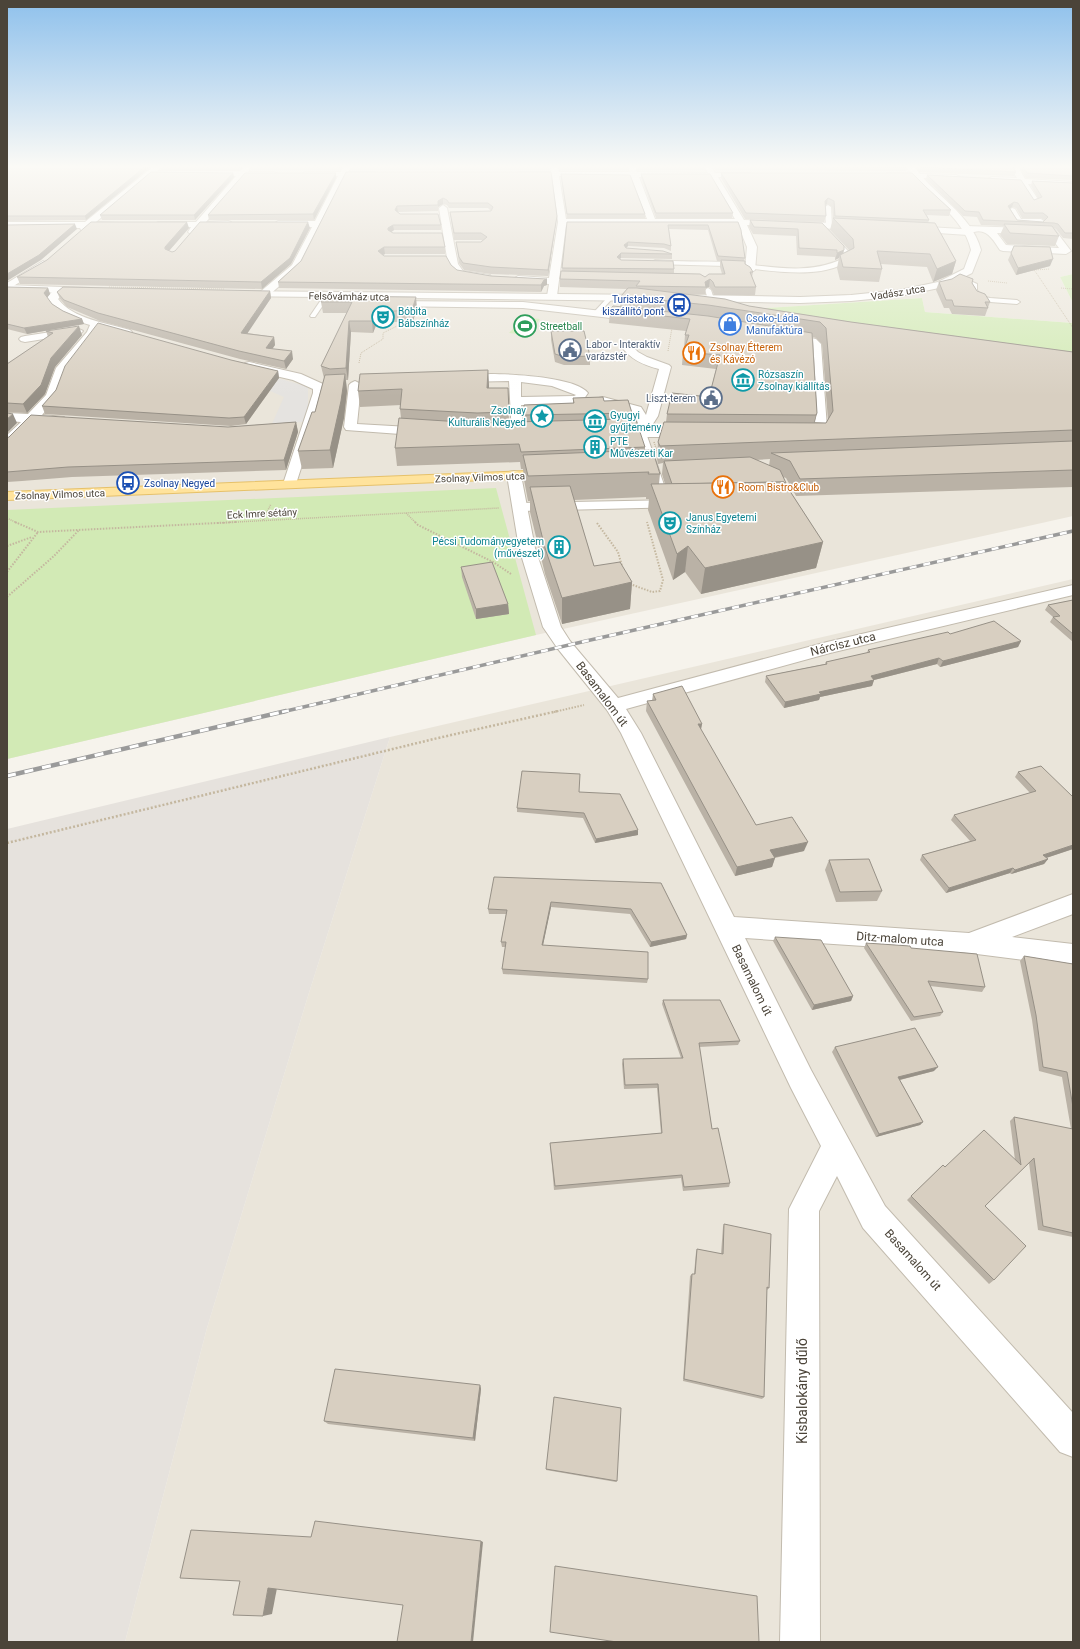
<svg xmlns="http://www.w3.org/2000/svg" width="1080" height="1649" font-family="Roboto,sans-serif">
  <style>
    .residential { fill: #eae5da }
    .industrial { fill: #e6e2dd }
    .green { fill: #d2eab5 }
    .parking { fill: #e5e3e0 }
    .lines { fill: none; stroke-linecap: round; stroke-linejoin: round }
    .service-casing { stroke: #c2bbae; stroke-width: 2 }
    .pedestrian-casing { stroke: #c2bbae; stroke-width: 2 }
    .minor-casing { stroke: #c2bbae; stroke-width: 2 }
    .tertiary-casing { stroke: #c2bbae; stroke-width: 2 }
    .primary-casing { stroke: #e6c16a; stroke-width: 2 }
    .path-far3 { stroke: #c4b79f; stroke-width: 1; stroke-dasharray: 1 1; stroke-linecap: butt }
    .path-far2 { stroke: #c4b79f; stroke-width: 1.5; stroke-dasharray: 1 1; stroke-linecap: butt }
    .path-far1 { stroke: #c4b79f; stroke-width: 2; stroke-dasharray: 1.5 1.5; stroke-linecap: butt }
    .path { stroke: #c4b79f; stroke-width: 2.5; stroke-dasharray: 2 2; stroke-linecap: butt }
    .service { fill: #fff; fill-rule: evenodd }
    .pedestrian { fill: #fff; fill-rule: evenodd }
    .minor { fill: #fff; fill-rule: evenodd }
    .tertiary { fill: #fff; fill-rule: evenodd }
    .primary { fill: #ffe39c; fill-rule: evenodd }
    .rail-far1-casing { stroke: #9a9a9a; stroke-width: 3.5 }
    .rail-casing { stroke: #9a9a9a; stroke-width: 4.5 }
    .rail-far1 { stroke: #fff; stroke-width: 2.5; stroke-dasharray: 7; stroke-linecap: butt }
    .rail { stroke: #fff; stroke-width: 3; stroke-dasharray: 9; stroke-linecap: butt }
    .path-bridge { stroke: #c4b79f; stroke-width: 1.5; stroke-dasharray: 1 1; stroke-linecap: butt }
    .wall { fill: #bab2a6; fill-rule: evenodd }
    .shaded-wall { fill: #979187 }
    .building { fill: #d8cfc1; stroke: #979187; fill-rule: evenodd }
    .labels { text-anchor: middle; stroke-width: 3; stroke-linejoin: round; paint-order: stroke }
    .far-street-label { font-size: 10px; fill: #4b4439; stroke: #fff }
    .far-transit-label { font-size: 10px; fill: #164399; stroke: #fff; text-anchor: end }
    .far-culture-label { font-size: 10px; fill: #0d838f; stroke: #fff; text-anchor: start }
    .far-shop-label { font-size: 10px; fill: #366cbe; stroke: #fff; text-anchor: start }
    .far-leisure-label { font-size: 10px; fill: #27864d; stroke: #fff; text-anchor: start }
    .far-service-label { font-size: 10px; fill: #4e5e75; stroke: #fff; text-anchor: start }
    .far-food-label { font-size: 10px; fill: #c56008; stroke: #fff; text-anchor: start }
    .street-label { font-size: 12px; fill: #4b4439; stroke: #fff }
    .near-street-label { font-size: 14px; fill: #4b4439; stroke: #fff }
  </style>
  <rect width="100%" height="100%" fill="#f6f3ec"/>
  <g class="residential">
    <polygon points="7,165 1073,165 1073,274 1060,277 1073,303 1073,323 925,312 922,298 768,308 1073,356 1073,516 536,635 7,759"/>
    <polygon points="1073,579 1073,1642 125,1642 207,1328 308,996 390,737"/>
  </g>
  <polygon class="industrial" points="390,737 308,996 207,1328 125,1642 7,1642 7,829"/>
  <g class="green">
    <polygon points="1073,274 1073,303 1060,277"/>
    <polygon points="922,298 925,312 1073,323 1073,356 775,318 767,308"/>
    <polygon points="524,317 540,319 527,335 509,333"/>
    <polygon points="496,488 536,635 7,759 7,510"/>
  </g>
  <polygon class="parking" points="274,377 308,387 308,406 303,422 272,424 284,397 261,387"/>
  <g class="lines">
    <g class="service-casing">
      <g id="service">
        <polygon points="828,205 831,207 832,226 829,228 826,226 825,207"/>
        <path d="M 831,234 L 849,252 L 850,259 C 823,283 758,268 725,266 C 702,265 678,265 655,264 L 652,262 L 655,260 C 679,262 702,261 726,262 C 765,265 807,277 844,258 L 844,253 L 828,236 Z"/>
        <polygon points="956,276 960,276 977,284 977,290 981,296 990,298 1017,300 1020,302 1017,304 990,302 976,298 971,290 972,286 956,278"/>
        <polygon points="708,288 711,290 714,299 713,300 708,299 705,290"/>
        <polygon points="325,294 330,295 315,317 311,317 310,316"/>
        <polygon points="608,297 613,298 598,314 594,314 594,312"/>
        <polygon points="642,430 646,433 670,502 668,504 665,505 660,502 638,433"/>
      </g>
    </g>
    <g class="pedestrian-casing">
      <g id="pedestrian">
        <polygon points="389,301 523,302 637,315 642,318 637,321 523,308 385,306 384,304"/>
        <polygon points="785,333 816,339 821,344 827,428 822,438 798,438 797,435 798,432 813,431 815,428 811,345 781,338 780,336"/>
        <path d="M 626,343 L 630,344 L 638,352 L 647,357 L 669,365 L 671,367 L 658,416 L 651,427 L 651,429 L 690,430 L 695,431 L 696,434 L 695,437 L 646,437 L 608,435 L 606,432 L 608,429 L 639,429 L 637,420 L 632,413 L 599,404 L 597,401 L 599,398 L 603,397 L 641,407 L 646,415 L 659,369 C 643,365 630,359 621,346 Z"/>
        <path d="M 491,374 C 511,374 576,377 588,393 L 581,403 L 577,404 L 521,405 L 524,435 L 523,438 L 513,438 L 512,435 L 509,381 L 461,382 L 457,381 L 455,379 L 457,377 L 461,376 ZM 521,382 L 552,386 L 576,395 L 574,396 L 521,397 Z"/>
        <polygon points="355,381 359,383 361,385 357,424 427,428 431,429 433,432 431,435 427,436 346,430 344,427 349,385 351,383"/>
        <polygon points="677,500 682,501 684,504 682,507 520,511 515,510 513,507 515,504 520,503"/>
      </g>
    </g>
    <g class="minor-casing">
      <g id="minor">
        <polygon points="155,165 163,165 157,171 240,171 246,165 252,165 248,172 274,172 278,174 274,176 244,176 206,222 228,221 231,222 232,224 231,226 201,227 195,234 192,235 188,232 191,227 158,228 154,225 158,222 196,222 236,176 151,175 96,222 121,223 122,225 121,227 118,228 90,228 84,231 81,230 80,228 7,228 7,222 85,222"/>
        <polygon points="344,165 352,165 348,172 374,172 378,174 374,176 346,176 301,267 268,296 260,296 259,294 260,292 292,265 312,227 278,227 274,224 278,221 315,221 338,176 306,176 302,174 306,172 341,172"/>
        <path d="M 550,165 L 558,165 L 559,172 L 630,172 L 627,165 L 635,165 L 637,172 L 708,173 L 703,165 L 711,165 L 715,173 L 750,173 L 754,175 L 750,177 L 718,177 L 744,220 L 861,224 L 865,227 L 861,230 L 747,225 L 757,247 L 755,270 L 750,273 L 745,270 L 747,247 L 738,225 L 566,225 L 557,296 L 552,299 L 547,296 L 549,284 L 518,282 L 513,279 L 518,276 L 549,278 L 558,222 L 552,176 L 520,176 L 516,174 L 520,172 L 551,172 ZM 559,176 L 631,177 L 647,219 L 566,219 ZM 639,177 L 710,177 L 735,219 L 655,219 Z"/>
        <polygon points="1009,165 1017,165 1025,179 1073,182 1073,186 1028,184 1039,201 1038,203 1032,203 1020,183 992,181 988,179 992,177 1017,178"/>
        <polygon points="887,173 956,175 960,177 956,179 890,177 886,175"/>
        <polygon points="443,205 447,208 458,264 463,271 490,275 491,277 490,279 486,280 457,275 448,264 439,208"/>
        <polygon points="1012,208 1015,209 1021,219 1041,219 1045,222 1041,225 1015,223 1008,211"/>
        <path d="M 911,226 L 962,229 L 966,226 L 1052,229 L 1055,230 L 1071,251 L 1066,254 L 1003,251 L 1000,250 C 994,241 987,228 974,232 C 972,232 970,234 968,235 L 908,231 L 907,229 L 908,227 ZM 997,233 L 1049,235 L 1059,248 L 1006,245 Z"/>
        <polygon points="43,261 48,264 46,266 7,290 7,283"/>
        <path d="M 62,287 L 67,290 L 58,299 C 73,319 107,323 130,330 L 132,332 L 126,335 L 100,328 L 96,335 L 66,372 L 58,396 L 42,415 L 64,417 L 66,420 L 64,423 L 35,423 L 12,446 L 7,447 L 7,435 L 21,422 L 7,421 L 7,413 L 28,414 L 46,395 L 56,368 L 87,332 L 90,325 C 72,320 58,313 47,298 C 50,293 56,288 62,287 Z"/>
        <polygon points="77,328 83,331 81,333 25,342 21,341 19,339 21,337 25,336"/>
        <polygon points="249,362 301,374 323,384 325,387 325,393 295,487 290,488 285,487 283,484 313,393 313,389 293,380 245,369 243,366 245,363"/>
        <polygon points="514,471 519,472 521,475 535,548 561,627 570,641 618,698 827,642 1073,585 1073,595 830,653 626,709 641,733 734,917 969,933 1073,894 1073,914 1012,937 1073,944 1073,966 969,953 745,938 811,1070 885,1206 1073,1413 1073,1457 1060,1452 863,1228 837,1176 819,1211 820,1642 780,1642 789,1209 821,1146 791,1088 621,733 607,710 558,649 543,627 519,548 507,475 509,472"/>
      </g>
    </g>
    <g class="tertiary-casing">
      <g id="tertiary">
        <path d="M 905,165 L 913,165 C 932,194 972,214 981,250 L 972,273 L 944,287 L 900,296 L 851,301 L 800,303 L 689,301 L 684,298 L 689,295 L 800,297 L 851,295 L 900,290 L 938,282 L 964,269 L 971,250 C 964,216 923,194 905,165 Z"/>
        <polygon points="7,285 91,288 96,291 91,294 7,291"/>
        <polygon points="241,291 651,295 656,298 651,301 237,296 236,294"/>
      </g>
    </g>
    <g class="primary-casing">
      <polygon id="primary" points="553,470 558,471 560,474 558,477 7,500 7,492"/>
    </g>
    <g class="path-far3">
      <polyline points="1032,270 1034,270 1037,274 1073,328"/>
      <polyline points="1034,270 1050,269"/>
      <polyline points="988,281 1007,283"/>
      <polyline points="109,287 224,289"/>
      <polyline points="1061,288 1073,289"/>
      <polyline points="668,351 672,328"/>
      <polyline points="359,363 361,353 383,339 383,333 397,326 421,322"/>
    </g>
    <g class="path-far2">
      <polyline points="406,513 416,523"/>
      <polyline points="7,518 17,523"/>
      <polyline points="263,520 271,504"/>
      <polyline points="218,523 499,508"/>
    </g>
    <g class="path-far1">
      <polyline points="15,522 38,532 237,522"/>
      <polyline points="415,522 418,525 493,562 511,574"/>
      <polyline points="597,523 618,552 622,566"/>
      <polyline points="7,546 32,537"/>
      <polyline points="7,572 38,532"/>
      <polyline points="630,584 652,592 660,591 663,580 647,522"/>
      <polyline points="7,597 54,556 79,530"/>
      <polyline points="554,712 584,705"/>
    </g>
    <polyline class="path" points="7,843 438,738 558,711"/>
    <use href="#service" class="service"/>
    <use href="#pedestrian" class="pedestrian"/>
    <use href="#minor" class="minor"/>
    <use href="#tertiary" class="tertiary"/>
    <use href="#primary" class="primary"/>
    <g class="rail-far1-casing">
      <polyline id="rail-far1" points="282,712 586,641 1073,531"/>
    </g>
    <g class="rail-casing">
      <polyline id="rail" points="7,776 286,711"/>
    </g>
    <use href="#rail-far1" class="rail-far1"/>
    <use href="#rail" class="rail"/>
    <polyline class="path-bridge" points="654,442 658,454"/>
  </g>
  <g class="wall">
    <polygon points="7,165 153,165 86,220 7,221"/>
    <polygon points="159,165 245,165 240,170 161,170"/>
    <polygon points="251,165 343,165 340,170 251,170"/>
    <rect x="351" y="165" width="198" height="5"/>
    <polygon points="558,165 628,165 628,170 560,170"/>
    <polygon points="636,165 704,165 705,166 704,170 638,170"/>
    <polygon points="712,165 907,165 907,167 906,171 716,170"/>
    <polygon points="914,165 1012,165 1016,172 1014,176 919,172"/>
    <polygon points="1018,165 1073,165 1073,180 1026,178"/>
    <polygon points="346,172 557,216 556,222 548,276 491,274 464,270 459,263 456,242 481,242 483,241 481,240 454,240 450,212 491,211 488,208 449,208 447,205 443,204 438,207 438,211 398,212 400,214 441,225 441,230 394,230 391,232 393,233 445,247 445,254 385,254 383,255 384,256 451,265 457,270 491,276 547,279 547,285 544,286 541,292 279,288 278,282 301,261"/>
    <polygon points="233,173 234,177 195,220 102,220 100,215"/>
    <polygon points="336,173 336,178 314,220 209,220 208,215"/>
    <polygon points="721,173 926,187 951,210 949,216 927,215 929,220 928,223 956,261 952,274 933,282 927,267 881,264 882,269 879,282 840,280 837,268 839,258 835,260 835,257 797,255 796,236 753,234 749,227 750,220 822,223 844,250 843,254 849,250 830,230 833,218 832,207 827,204 825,206 826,216 824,222 745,219 721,178"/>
    <polygon points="561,174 645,214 645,218 567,218 561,178"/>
    <polygon points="641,174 733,213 732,218 656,218 641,178"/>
    <path d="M 927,175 L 1034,200 L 1038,198 L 1031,186 L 1032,181 L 1073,183 L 1073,239 L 1063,238 L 1056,229 L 1054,228 L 1059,236 L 1055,246 L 1007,244 L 1000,235 L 1004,226 L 981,225 L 977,217 L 963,216 L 926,179 ZM 1012,207 L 1016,208 L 1022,218 L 1041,218 L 1044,220 L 1043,222 L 1017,220 L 1010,208 Z"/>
    <path d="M 567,222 L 738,222 L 745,258 L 744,261 L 745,264 L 753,272 L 752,277 L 756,287 L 755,295 L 714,295 L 712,290 L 709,287 L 706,288 L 705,294 L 685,294 L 749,306 L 851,322 L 1073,352 L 1073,487 L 796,496 L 786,478 L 783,477 L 786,483 L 786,485 L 823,542 L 816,568 L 701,594 L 685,572 L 673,580 L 648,510 L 649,499 L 646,499 L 646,497 L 574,500 L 594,566 L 632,582 L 630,609 L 562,624 L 545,574 L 530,512 L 530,501 L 528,501 L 524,480 L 523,469 L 521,469 L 520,462 L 397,466 L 395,448 L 401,418 L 400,409 L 401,405 L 360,407 L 358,391 L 488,370 L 489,388 L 508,388 L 509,422 L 525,422 L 524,405 L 573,403 L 573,398 L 604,401 L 632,413 L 632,420 L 645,447 L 645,451 L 653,459 L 660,474 L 659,484 L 665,484 L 662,474 L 663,463 L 658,464 L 657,459 L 658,442 L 666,422 L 667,414 L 709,397 L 716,369 L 682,365 L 683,352 L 685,348 L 684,348 L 685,335 L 686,331 L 609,323 L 610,310 L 620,307 L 621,296 L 627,289 L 560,287 L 560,279 L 562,271 ZM 669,229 L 708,230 L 717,261 L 720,261 L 720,267 L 722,274 L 705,277 L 674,273 L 674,269 L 621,260 L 620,259 L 621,258 L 672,259 L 672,254 L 626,248 L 628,246 L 664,248 L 671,251 L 671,246 ZM 813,337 L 816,338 L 822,344 L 828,420 L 826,423 L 815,422 L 817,413 ZM 770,459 L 769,466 L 755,460 Z"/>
    <polygon points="189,228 169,251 172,252 310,228 291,264 262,289 20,284 17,277"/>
    <polygon points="1014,246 1050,266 1016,275 1008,260"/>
    <polygon points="939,282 972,283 977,291 990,302 985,316 952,314 949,308 944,308 936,290"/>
    <polygon points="7,287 48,288 50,294 47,297 52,304 63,311 82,319 84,324 27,334 7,329"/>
    <polygon points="270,291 271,298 247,333 274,337 275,345 272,349 293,359 286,369 240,359 100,321 67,307 60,299 57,292"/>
    <polygon points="324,296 417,308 413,321 377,323 373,333 351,332 348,380 346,380 347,391 344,418 333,468 302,469 298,451 315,412 324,378 321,366 347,313 323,313 321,302"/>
    <polygon points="46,331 82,335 55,367 45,394 27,413 7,412 7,364 48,337"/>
    <polygon points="551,331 590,356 590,365 564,365 555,362 551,340"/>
    <polygon points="231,360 278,371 279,378 246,424 231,426 45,414 42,406"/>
    <polygon points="296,422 298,432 286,470 72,477 22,481 7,482 7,438 228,427"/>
    <polygon points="461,567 508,604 509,614 476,619 462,577"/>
    <polygon points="1073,600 1073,642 1050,622 1053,617 1045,610 1048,605"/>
    <polygon points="950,634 1021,641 1018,647 940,667 937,664 874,680 872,686 820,697 819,700 784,708 765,682 766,676 825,664 826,662 867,653 868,650"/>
    <polygon points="653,694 702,724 701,730 756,825 804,851 775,858 772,867 735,876 646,711 647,701 652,701"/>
    <polygon points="1041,766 1073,849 1046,858 1048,859 1044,864 1011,874 1010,873 946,893 920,860 922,855 970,841 951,820 954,815 1030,793 1015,777 1018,772"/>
    <polygon points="579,792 638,835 595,843 583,818 517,812 517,808"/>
    <polygon points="829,860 882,891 877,901 836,902 825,870"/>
    <polygon points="661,883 687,935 686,939 650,947 630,914 551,907 543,945 648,979 647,983 503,974 502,969 506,947 502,947 501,942 506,914 489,914 488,909"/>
    <polygon points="775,937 853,996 851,1001 812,1010 773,941"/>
    <polygon points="866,943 911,948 985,987 982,992 930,986 943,1012 940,1016 911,1021 864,948"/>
    <polygon points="1024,956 1073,964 1073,1237 1038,1230 1029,1163 985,1206 994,1280 989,1284 907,1200 943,1165 945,1167 1015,1160 1010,1121 1014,1117 1071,1129 1062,1077 1039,1071 1032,1020 1020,961"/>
    <polygon points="663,1000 740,1041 738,1045 699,1047 712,1129 730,1183 729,1187 683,1191 681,1178 554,1190 550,1143 661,1133 657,1088 624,1089 622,1064 623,1059 681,1058 662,1004"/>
    <polygon points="835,1047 934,1071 900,1080 923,1122 920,1125 876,1137 832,1052"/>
    <polygon points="724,1224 769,1288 767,1290 764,1397 762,1399 683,1381 690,1276 692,1274 694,1274 696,1252 697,1249 721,1254 723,1227"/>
    <polygon points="480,1385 481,1389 475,1441 328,1424 324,1421"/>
    <polygon points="554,1397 617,1481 616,1482 546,1470"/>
  </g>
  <g class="shaded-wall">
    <polygon points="147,165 153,165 86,220 85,216"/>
    <polygon points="239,165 245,165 240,170"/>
    <polygon points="339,165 343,165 340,170"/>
    <polygon points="233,173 234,177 195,220 194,215"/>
    <polygon points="336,173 336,178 314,220 313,214"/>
    <polygon points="443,198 443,204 438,207 438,211 438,201"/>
    <polygon points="828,198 827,204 824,207 825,201"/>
    <polygon points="1014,202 1012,207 1007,211 1008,206"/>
    <polygon points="397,206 398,212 396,216 395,210"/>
    <polygon points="557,216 556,222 548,276 548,270"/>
    <polygon points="187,222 189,228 167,253 165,247"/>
    <polygon points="308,222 310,228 291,264 262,289 261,282"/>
    <polygon points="75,224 77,229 41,260 7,281 7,274"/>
    <polygon points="393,225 394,230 389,234 388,228"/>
    <polygon points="628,242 628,246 624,250 624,245"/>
    <polygon points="384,247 385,254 379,257 378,251"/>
    <polygon points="844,250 842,257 840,255 839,258 835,260 837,253"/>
    <polygon points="621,253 621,258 617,261 617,257"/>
    <polygon points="1053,259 1050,266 1016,275 1018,268"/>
    <polygon points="956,261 952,274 933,282 937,269"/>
    <polygon points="547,279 547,285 544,286 541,292 541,285 544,280"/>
    <polygon points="710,279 709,287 706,288 705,282"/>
    <polygon points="48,288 50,294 46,299 44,293"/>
    <polygon points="270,291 271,298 243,340 241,333"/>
    <polygon points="416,297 417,308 413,321 412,310"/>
    <polygon points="376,312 377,323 373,333 372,321"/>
    <polygon points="82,319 84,324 27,334 24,328"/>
    <polygon points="349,321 351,332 348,380 346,368"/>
    <polygon points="79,326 82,335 55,367 45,394 27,413 23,404 51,358"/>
    <polygon points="274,337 275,345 268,355 266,348"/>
    <polygon points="292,351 293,359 286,369 284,361"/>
    <polygon points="488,370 489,386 488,404 487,388"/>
    <polygon points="278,371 279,378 246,424 244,417"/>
    <polygon points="345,374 347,391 344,418 333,468 330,450"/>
    <polygon points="817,413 813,428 812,429 816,415"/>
    <polygon points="13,414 17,423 7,433 7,419"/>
    <polygon points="296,422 298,432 286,470 284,460"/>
    <polygon points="823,542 816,568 701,594 705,568"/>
    <polygon points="688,546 685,572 673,580 677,554"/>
    <polygon points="632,582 630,609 562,624 562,598"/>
    <polygon points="508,604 509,614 476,619 476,609"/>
    <polygon points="1021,641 1018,647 940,667 943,661"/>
    <polygon points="939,658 937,664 874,680 872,686 820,697 819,700 784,708 785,702 871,676"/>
    <polygon points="698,724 702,724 700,733"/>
    <polygon points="638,830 638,835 595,843 596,839"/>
    <polygon points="808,842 804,851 767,859 770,850"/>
    <polygon points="1073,845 1073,849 1040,860 1043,855"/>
    <polygon points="775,858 772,867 735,876 737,867"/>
    <polygon points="1048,859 1044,864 1011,874 1015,870"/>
    <polygon points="1013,868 1010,873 946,893 949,888"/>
    <polygon points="551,902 551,907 542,950 542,945"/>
    <polygon points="687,935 686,939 650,947 651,942"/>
    <polygon points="853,996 851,1001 812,1010 814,1005"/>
    <polygon points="938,1067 934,1071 895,1081 898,1077"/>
    <polygon points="923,1122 920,1125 876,1137 879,1134"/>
    <polygon points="480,1385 481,1389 475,1441 473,1438"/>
    <polygon points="481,1541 483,1542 473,1642 471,1642"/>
    <polygon points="268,1588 277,1588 272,1614 263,1616"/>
  </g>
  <g class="building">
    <polygon points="7,165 147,165 85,216 7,216"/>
    <polygon points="351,165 549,165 549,166"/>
    <rect x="560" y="165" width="68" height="1"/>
    <rect x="638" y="165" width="67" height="1"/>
    <polygon points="716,165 907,165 907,167 716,166"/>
    <polygon points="919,165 1012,165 1016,172 921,167"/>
    <polygon points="1022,165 1073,165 1073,176 1027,173"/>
    <polygon points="151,172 233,173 194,215 100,215"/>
    <polygon points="346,172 551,172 557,216 548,270 491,267 463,263 459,257 456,242 481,242 487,237 481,233 454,233 450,212 491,211 493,207 488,203 449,203 447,200 443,198 438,201 438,205 397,206 395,210 400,214 438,214 441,225 393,225 388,228 388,230 393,233 442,233 445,247 384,247 378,251 384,256 446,256 451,265 457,270 491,276 547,279 544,280 541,285 278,282 301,261"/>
    <polygon points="245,173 336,173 313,214 208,215"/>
    <polygon points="721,173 912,173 926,187 951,210 923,210 929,220 835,216 834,201 828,198 825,201 826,216 746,213"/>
    <polygon points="561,174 630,175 645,214 567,214"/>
    <polygon points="641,174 710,174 733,213 656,213"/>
    <path d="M 927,175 L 1021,180 L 1034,200 L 1042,197 L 1032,181 L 1073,183 L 1073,233 L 1065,233 L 1058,224 L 1054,223 L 983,220 L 979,212 L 965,211 ZM 1014,202 L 1018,203 L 1024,213 L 1043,213 L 1048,217 L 1043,222 L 1017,220 L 1008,206 Z"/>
    <polygon points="833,218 935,223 956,261 937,269 930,254 877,251 882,269 843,267 840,255 854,248 853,239"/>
    <polygon points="750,220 822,223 844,246 844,250 837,253 837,250 799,248 798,229 754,227"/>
    <polygon points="91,222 187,222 165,247 165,249 172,252 175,251 200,222 308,222 290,258 261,282 17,277 47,260"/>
    <polygon points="567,222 738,222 741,230 745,258 718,256 708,225 668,225 671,246 664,244 628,242 624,245 626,248 663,251 672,254 621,253 617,257 621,260 673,261 674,269 562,268"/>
    <polygon points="75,224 39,255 7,274 7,225"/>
    <polygon points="1004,224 1052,226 1059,236 1010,233"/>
    <polygon points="1014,246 1050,247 1053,259 1018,268 1011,253"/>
    <polygon points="721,260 745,261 745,264 750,267 753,272 750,272 756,287 715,287 713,282 710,279 705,282 706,287 636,286 640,281 560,279 561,271 700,274 705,277 709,274 725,274"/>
    <polygon points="960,274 973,279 972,283 977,291 985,294 990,302 985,302 988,308 954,306 952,300 946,300 939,282 952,279"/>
    <polygon points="7,287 48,288 44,293 52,304 63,311 82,319 24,328 7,324"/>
    <polygon points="63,287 270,291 241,333 274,337 266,348 292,351 284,361 239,351 98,313 64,300 57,292"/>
    <polygon points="628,288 637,288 725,299 749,306 851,322 1073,352 1073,430 660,446 658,442 664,422 826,423 833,411 826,328 820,322 708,305 621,296"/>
    <polygon points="324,296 416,297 412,310 376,312 372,321 349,321 346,368 330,369 321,366 352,302 321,302"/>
    <polygon points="613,306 708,316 812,333 817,413 816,415 667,414 672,393 709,397 720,355 683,352 689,335 685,335 690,319 610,310"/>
    <polygon points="98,323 231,360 278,371 244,417 229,418 42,406 56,390 65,366"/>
    <polygon points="79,326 51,358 41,385 23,404 7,403 7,364 53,333 46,331"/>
    <polygon points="551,331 584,331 590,356 565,357 555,354"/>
    <polygon points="488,370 487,388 508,388 509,412 477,413 400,409 402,389 358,391 360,374"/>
    <polygon points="345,374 341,401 330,450 298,451 312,412 315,412 325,375"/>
    <polygon points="603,397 604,401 628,400 632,413 525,415 524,405 574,403 573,398"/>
    <polygon points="7,413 13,414 7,419"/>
    <polygon points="31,415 228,427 296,422 284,460 68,467 7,472 7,438 9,437"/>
    <polygon points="399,418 477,423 625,419 636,420 645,447 521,452 519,444 395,448"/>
    <polygon points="1073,441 1073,470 800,479 790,461 771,453"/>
    <polygon points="650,450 653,459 654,455 660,474 648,474 649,472 528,476 523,455"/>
    <polygon points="750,457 780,470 786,483 784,483 784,482 672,484 664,461"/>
    <polygon points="784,482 823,542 705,568 688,546 677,554 651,484"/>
    <polygon points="570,486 594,566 620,562 632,582 562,598 545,548 530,487"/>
    <polygon points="492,562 508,604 476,609 461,567"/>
    <polygon points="1073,600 1073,634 1053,617 1060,616 1048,605"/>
    <polygon points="994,621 1021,641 943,661 939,658 871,676 874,680 819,692 821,694 785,702 766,676 827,664 826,662 870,652 868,650 948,632 950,634"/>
    <polygon points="682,686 702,724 698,724 756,825 792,817 808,842 770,850 775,858 737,867 647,701 656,700 653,694"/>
    <polygon points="1041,766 1073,797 1073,845 1043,855 1048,859 1015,870 1013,868 949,888 922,855 976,840 954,815 1036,791 1018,772"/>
    <polygon points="522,771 580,774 579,792 620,794 638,830 596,839 584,813 517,808"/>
    <polygon points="869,859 882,891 840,892 829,860"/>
    <polygon points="494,877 661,883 687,935 651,942 631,909 551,902 542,945 648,952 648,979 502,969 506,942 501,942 507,910 488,909"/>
    <polygon points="775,937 821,940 853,996 814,1005"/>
    <polygon points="866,943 910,946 911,948 977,954 985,987 928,981 943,1012 914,1017"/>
    <polygon points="1024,956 1073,964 1073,1107 1067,1072 1043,1067 1036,1015"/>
    <polygon points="663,1000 720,1000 740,1041 699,1043 712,1129 718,1128 730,1183 684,1187 682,1175 555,1186 550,1143 662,1133 658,1084 625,1085 623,1059 683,1058"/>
    <polygon points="915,1028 938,1067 898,1077 923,1122 879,1134 835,1047"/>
    <polygon points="1014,1117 1073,1129 1073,1233 1043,1226 1034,1158 985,1206 1026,1246 994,1280 911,1196 943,1165 945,1167 984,1130 1021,1165"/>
    <polygon points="724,1224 771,1234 769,1288 767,1287 764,1397 684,1379 692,1274 695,1274 697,1249 723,1254"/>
    <polygon points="335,1369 480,1385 473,1438 324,1421"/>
    <polygon points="554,1397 621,1408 617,1481 546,1469"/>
    <polygon points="315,1521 481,1541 471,1642 397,1642 403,1605 268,1588 263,1616 233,1615 240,1581 180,1578 191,1530 311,1537"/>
    <polygon points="555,1566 757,1596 759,1642 617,1642 550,1632"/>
  </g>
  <linearGradient id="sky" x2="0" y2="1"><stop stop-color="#8fc1ec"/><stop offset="0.42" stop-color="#fbfaf6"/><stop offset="1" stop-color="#fbfaf6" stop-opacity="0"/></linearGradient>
  <rect width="1080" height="396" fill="url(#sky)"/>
  <defs>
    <g id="bus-ring" transform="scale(1.15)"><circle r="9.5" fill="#fff" stroke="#1a4fb4" stroke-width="1.5"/><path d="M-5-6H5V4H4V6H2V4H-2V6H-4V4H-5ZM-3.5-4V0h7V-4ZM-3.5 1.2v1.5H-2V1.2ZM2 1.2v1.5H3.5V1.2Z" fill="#1a4fb4"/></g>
    <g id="theatre-ring" transform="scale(1.15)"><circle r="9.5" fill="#fff" stroke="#0f9aa8" stroke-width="1.5"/><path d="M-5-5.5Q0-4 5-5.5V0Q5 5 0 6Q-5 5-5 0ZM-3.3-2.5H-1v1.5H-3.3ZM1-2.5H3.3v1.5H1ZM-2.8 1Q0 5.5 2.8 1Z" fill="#0f9aa8"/></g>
    <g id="shop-ring" transform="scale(1.15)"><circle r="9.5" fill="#fff" stroke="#3f7fe0" stroke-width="1.5"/><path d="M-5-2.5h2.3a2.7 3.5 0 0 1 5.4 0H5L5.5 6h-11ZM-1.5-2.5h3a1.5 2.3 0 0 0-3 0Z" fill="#3f7fe0"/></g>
    <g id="stadium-ring" transform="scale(1.15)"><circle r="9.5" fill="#fff" stroke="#2e9e5b" stroke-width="1.5"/><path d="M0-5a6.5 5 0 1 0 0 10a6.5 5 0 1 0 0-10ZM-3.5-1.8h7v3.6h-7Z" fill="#2e9e5b"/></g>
    <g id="civic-ring" transform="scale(1.15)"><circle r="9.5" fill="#fff" stroke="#5c6f8a" stroke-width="1.5"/><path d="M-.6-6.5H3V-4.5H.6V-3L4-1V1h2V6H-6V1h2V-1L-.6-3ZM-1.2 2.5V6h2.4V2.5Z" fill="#5c6f8a"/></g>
    <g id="restaurant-ring" transform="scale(1.15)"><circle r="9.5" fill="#fff" stroke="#e8710a" stroke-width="1.5"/><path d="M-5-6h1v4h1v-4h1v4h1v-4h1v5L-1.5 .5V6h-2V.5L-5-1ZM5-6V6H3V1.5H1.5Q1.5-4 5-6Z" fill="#e8710a"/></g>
    <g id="museum-ring" transform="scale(1.15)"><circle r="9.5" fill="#fff" stroke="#0f9aa8" stroke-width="1.5"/><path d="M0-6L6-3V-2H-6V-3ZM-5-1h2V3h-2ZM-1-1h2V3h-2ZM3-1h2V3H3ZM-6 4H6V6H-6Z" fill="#0f9aa8"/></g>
    <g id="sight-ring" transform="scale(1.15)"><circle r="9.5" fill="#fff" stroke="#0f9aa8" stroke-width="1.5"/><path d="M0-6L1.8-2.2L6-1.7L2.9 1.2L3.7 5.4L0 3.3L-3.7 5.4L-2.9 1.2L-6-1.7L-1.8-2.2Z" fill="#0f9aa8"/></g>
    <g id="building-ring" transform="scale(1.15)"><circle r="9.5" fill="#fff" stroke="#0f9aa8" stroke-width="1.5"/><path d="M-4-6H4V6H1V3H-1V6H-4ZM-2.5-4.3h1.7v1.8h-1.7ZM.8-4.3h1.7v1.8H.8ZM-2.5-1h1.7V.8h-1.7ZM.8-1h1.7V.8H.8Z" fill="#0f9aa8"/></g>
  </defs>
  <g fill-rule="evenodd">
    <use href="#bus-ring" x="679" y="305"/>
    <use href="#theatre-ring" x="383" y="317"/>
    <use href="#shop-ring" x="730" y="324"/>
    <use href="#stadium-ring" x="525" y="326"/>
    <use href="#civic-ring" x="570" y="350"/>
    <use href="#restaurant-ring" x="694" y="353"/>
    <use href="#museum-ring" x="743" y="380"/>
    <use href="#civic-ring" x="711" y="398"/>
    <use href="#sight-ring" x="542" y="416"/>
    <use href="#museum-ring" x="595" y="421"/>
    <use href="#building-ring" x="595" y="447"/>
    <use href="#bus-ring" x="128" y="483"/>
    <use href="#restaurant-ring" x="723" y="487"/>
    <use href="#theatre-ring" x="670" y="523"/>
    <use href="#building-ring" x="559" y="547"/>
  </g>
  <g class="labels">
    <g class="far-street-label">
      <text transform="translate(898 292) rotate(-9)" y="4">Vadász utca</text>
      <text transform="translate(349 296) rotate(1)" y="4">Felsővámház utca</text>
      <text transform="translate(480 477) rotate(-2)" y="4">Zsolnay Vilmos utca</text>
      <text transform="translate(60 494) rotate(-2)" y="4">Zsolnay Vilmos utca</text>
      <text transform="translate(262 513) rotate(-3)" y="4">Eck Imre sétány</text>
    </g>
    <g class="far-transit-label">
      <text x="664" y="303">Turistabusz<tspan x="664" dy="12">kiszállító pont</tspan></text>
      <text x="144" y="487" text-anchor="start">Zsolnay Negyed</text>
    </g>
    <g class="far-culture-label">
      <text x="398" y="315">Bóbita<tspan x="398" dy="12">Bábszínház</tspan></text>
      <text x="758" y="378">Rózsaszín<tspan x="758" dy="12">Zsolnay kiállítás</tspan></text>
      <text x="526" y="414" text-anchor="end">Zsolnay<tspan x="526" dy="12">Kulturális Negyed</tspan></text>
      <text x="610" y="419">Gyugyi<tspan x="610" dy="12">gyűjtemény</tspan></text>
      <text x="610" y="445">PTE<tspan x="610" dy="12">Művészeti Kar</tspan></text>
      <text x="686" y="521">Janus Egyetemi<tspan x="686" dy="12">Színház</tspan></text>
      <text x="544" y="545" text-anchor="end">Pécsi Tudományegyetem<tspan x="544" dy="12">(művészet)</tspan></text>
    </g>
    <g class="far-shop-label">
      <text x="746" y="322">Csoko-Láda<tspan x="746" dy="12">Manufaktúra</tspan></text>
    </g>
    <g class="far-leisure-label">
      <text x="540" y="330">Streetball</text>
    </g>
    <g class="far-service-label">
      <text x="586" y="348">Labor - Interaktív<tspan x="586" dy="12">varázstér</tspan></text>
      <text x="696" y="402" text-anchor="end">Liszt-terem</text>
    </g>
    <g class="far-food-label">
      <text x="710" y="351">Zsolnay Étterem<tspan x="710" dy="12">és Kávézó</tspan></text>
      <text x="738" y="491">Room Bistro&amp;Club</text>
    </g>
    <g class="street-label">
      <text transform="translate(843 644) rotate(-14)" y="4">Nárcisz utca</text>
      <text transform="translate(602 694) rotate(53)" y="4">Basamalom út</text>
      <text transform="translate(900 939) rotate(4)" y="4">Ditz-malom utca</text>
      <text transform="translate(752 980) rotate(64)" y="4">Basamalom út</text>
      <text transform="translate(913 1260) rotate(48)" y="4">Basamalom út</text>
    </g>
    <g class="near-street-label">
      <text transform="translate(802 1391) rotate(-90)" y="5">Kisbalokány dűlő</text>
    </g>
  </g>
  <rect width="1080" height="1649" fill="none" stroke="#4b4439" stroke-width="16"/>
</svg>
